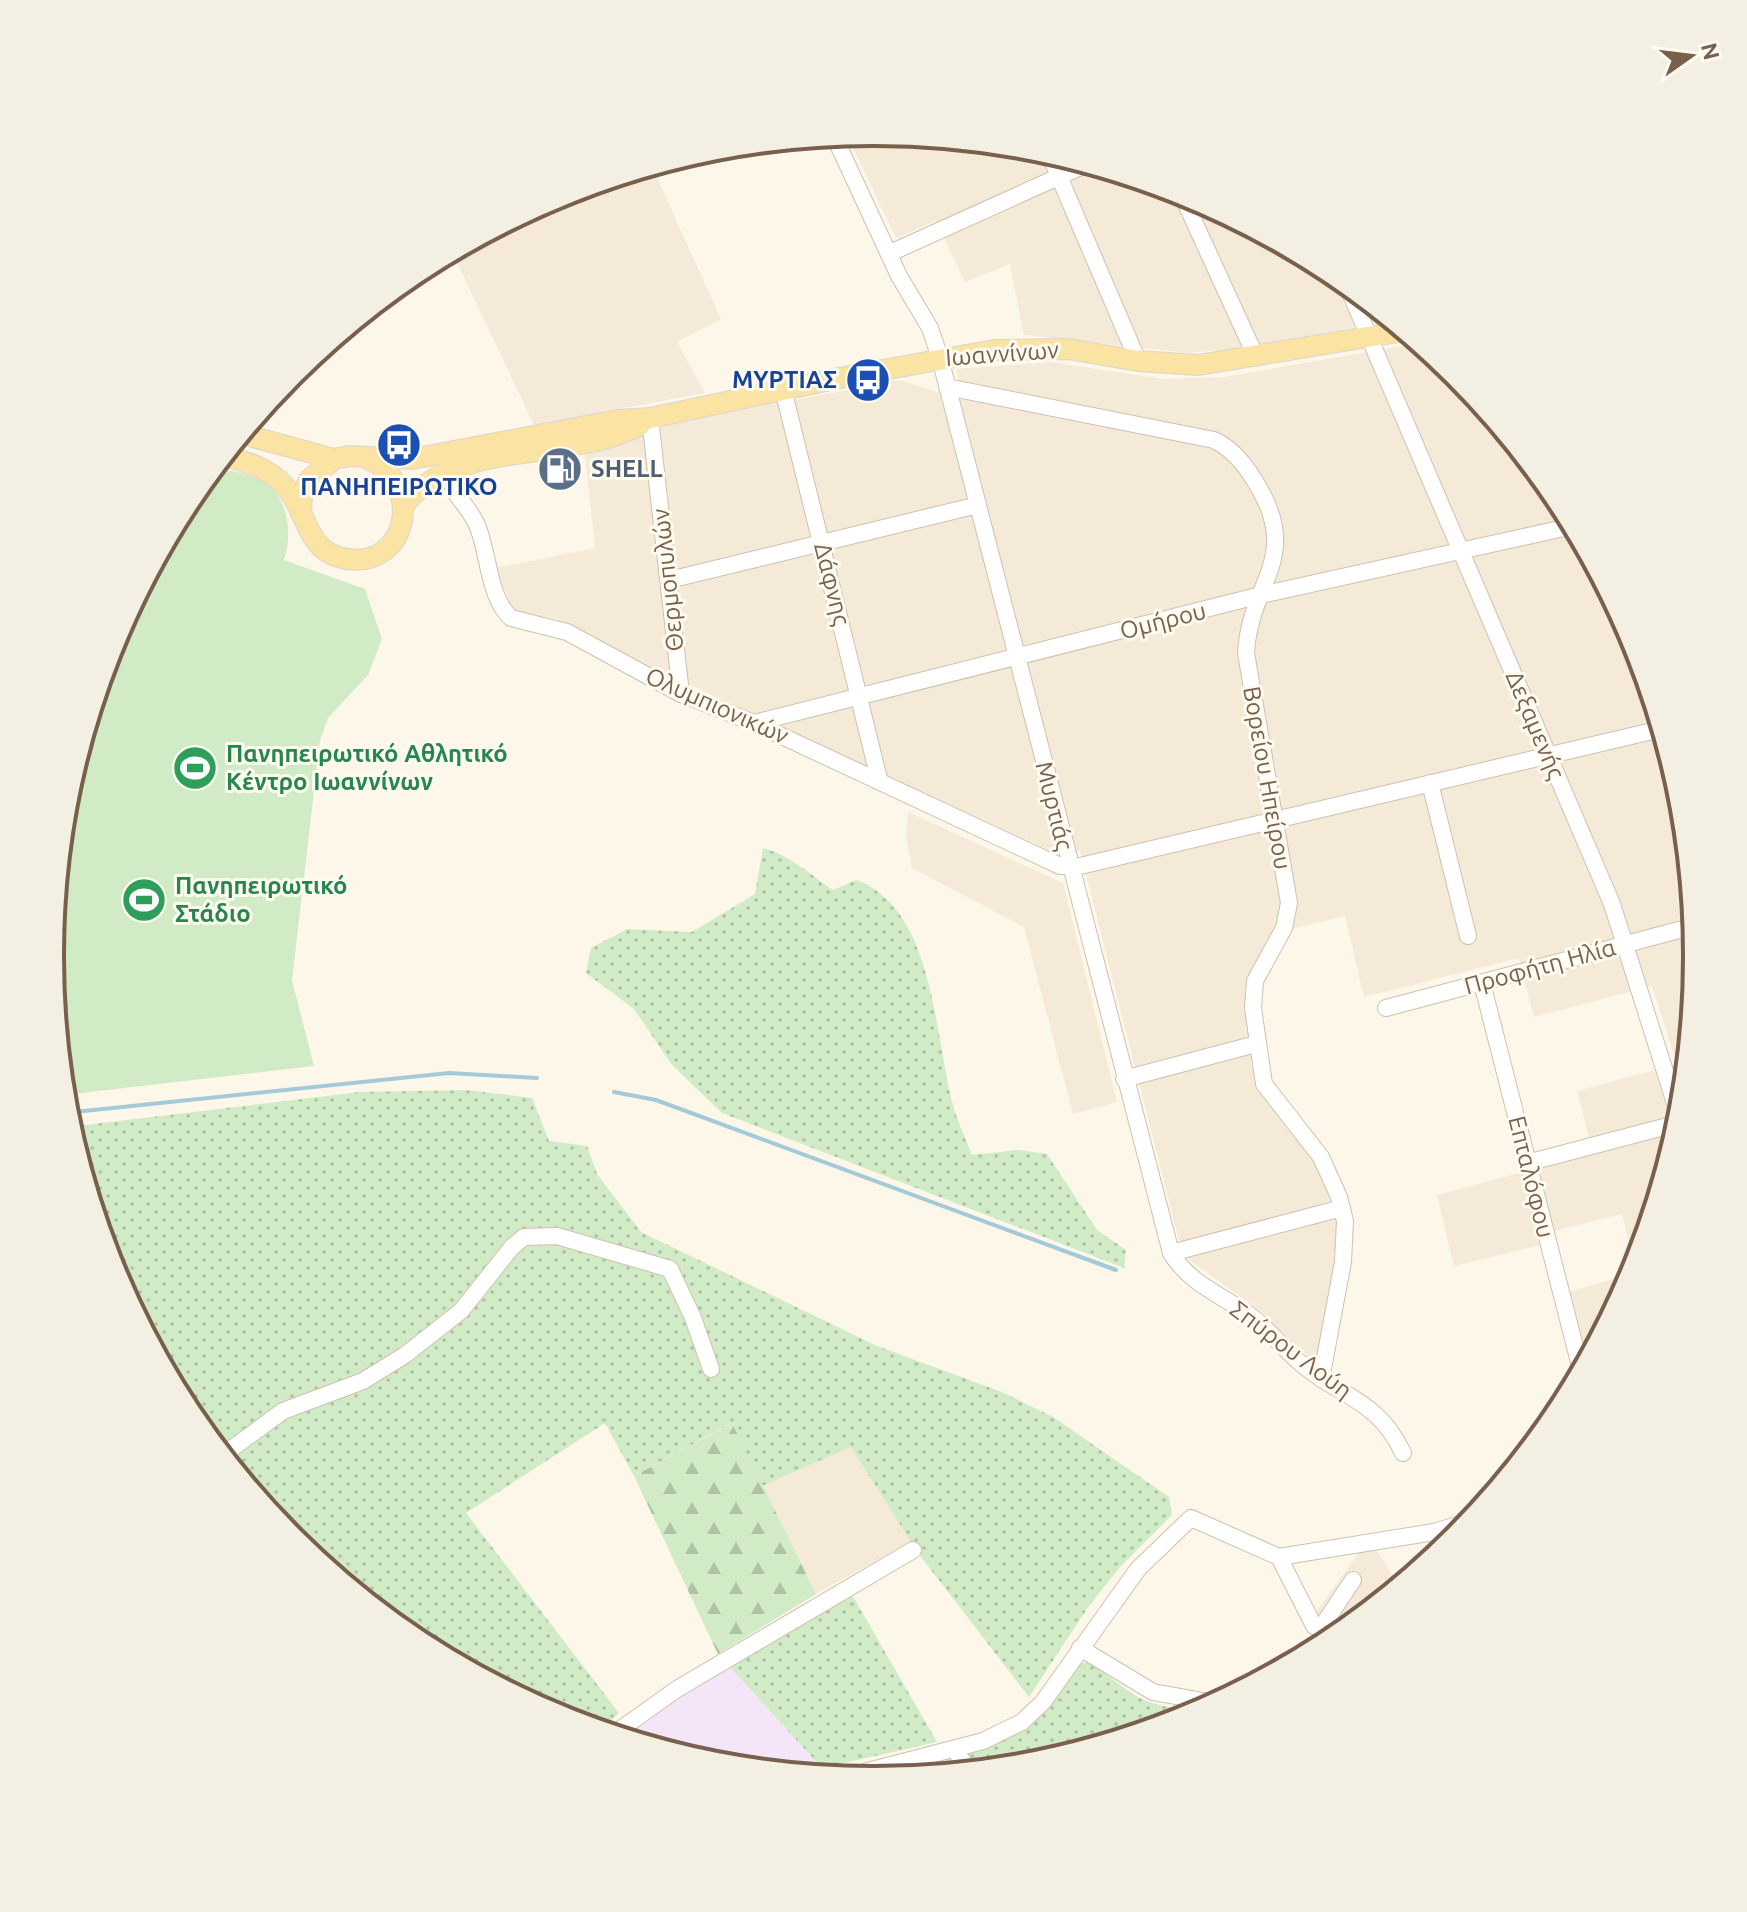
<svg xmlns="http://www.w3.org/2000/svg" width="1747" height="1912" font-family="Ubuntu,sans-serif">
  <style>
    .residential { fill: #f4ead7 }
    .education { fill: #f4e5f9 }
    .grass { fill: url(#grass-dots) }
    .forest { fill: url(#forest-firs) }
    .pitch { fill: #d2ebc7 }
    .lines { fill: none; stroke-linecap: round; stroke-linejoin: round }
    .stream { stroke: #a3cad9; stroke-width: 4 }
    .minor-casing { stroke: #cfc0ae; stroke-width: 18 }
    .major-casing { stroke: #dcd6d0; stroke-width: 22 }
    .minor { stroke: #fff; stroke-width: 16 }
    .major { stroke: #fae3a3; stroke-width: 20 }
    .labels { text-anchor: middle; stroke-width: 6; stroke-linejoin: round; paint-order: stroke }
    .street-label { font-size: 24px; fill: #78604c; stroke: #fffbf0 }
    .transit-label { font-size: 24px; font-weight: bold; fill: #164399; stroke: #fffbf0; text-anchor: end }
    .service-label { font-size: 24px; font-weight: bold; fill: #4e5e75; stroke: #fffbf0; text-anchor: start }
    .leisure-label { font-size: 24px; font-weight: bold; fill: #27864d; stroke: #fffbf0; text-anchor: start }
    .rim { fill: none; stroke: #78604c; stroke-width: 4 }
  </style>
  <defs>
    <pattern id="grass-dots" width="8" height="8" patternUnits="userSpaceOnUse" patternTransform="scale(2)"><rect width="8" height="8" fill="#d2ebc7"/><path d="M2 2h.1M6 6h.1" fill="none" stroke="#afc2a4" stroke-width="1.8" stroke-linecap="round"/></pattern>
    <pattern id="forest-firs" width="22" height="20" patternUnits="userSpaceOnUse" patternTransform="scale(2)"><rect width="22" height="20" fill="#d2ebc7"/><path d="M5 1l3.5 6h-7zM16 11l3.5 6h-7z" fill="#afc2a4"/></pattern>
  </defs>
  <rect width="100%" height="100%" fill="#fdf7e9"/>
  <g class="residential">
    <polygon points="874,133 1035,148 1189,195 1331,272 1391,321 1231,349 1187,353 1024,335 1010,264 965,282 936,221 896,238 847,135"/>
    <polygon points="652,167 721,319 677,342 705,393 534,425 452,252 559,195"/>
    <polygon points="1419,343 1456,374 1558,499 1634,641 1681,796 1697,956 1681,1117 1635,1267 1622,1214 1538,1235 1540,1245 1454,1266 1437,1195 1593,1153 1577,1091 1677,1064 1652,986 1534,1017 1519,958 1364,997 1345,916 1275,933 1248,1004 1253,1067 1259,1087 1304,1141 1321,1170 1337,1222 1338,1262 1316,1364 1259,1310 1189,1260 1179,1240 1080,851 1060,855 607,647 556,618 519,614 511,606 496,568 595,548 585,454 674,423 899,380 964,400 956,369 1051,362 1162,379 1224,377"/>
    <polygon points="908,812 1063,883 1117,1102 1073,1114 1024,927 912,868 906,836"/>
    <polygon points="1633,1274 1585,1363 1567,1292"/>
    <polygon points="851,1447 911,1541 816,1594 762,1486"/>
    <polygon points="1369,1538 1399,1585 1328,1642 1315,1614"/>
  </g>
  <polygon class="education" points="729,1666 822,1768 804,1773 712,1764 620,1736 670,1699"/>
  <g class="grass">
    <path d="M 763,848 C 790,855 809,874 833,890 L 856,880 C 936,909 934,1039 954,1109 C 959,1124 966,1140 972,1155 L 1019,1150 L 1047,1154 L 1097,1230 L 1126,1250 L 1124,1268 L 722,1113 L 672,1065 L 634,1009 L 586,973 L 591,948 L 627,929 L 692,932 L 755,894 Z"/>
    <polygon points="466,1090 532,1098 549,1141 587,1146 597,1174 641,1232 877,1346 1002,1392 1053,1417 1169,1497 1172,1515 1120,1567 1089,1606 1029,1697 918,1553 851,1447 762,1486 731,1423 634,1476 605,1423 466,1513 619,1713 601,1730 558,1717 416,1640 291,1538 189,1413 113,1271 69,1127 360,1092"/>
    <polygon points="851,1593 937,1742 822,1768 729,1666"/>
    <path d="M 1087,1662 C 1104,1672 1118,1684 1133,1694 C 1152,1707 1178,1708 1200,1710 L 1034,1764 L 976,1769 L 962,1752 L 981,1747 L 1078,1664 Z"/>
  </g>
  <g class="forest">
    <polygon points="732,1423 816,1594 718,1654 634,1476"/>
    <polygon points="952,1754 962,1771 858,1778"/>
  </g>
  <path class="pitch" d="M 214,468 C 228,471 244,472 257,478 C 287,491 294,532 284,560 L 365,589 L 382,639 L 368,675 L 328,718 L 320,740 L 292,980 L 314,1066 L 64,1095 L 50,956 L 66,795 L 113,640 L 189,498 Z"/>
  <g class="lines">
    <g class="stream">
      <polyline points="614,1092 656,1100 1116,1270"/>
      <polyline points="65,1113 449,1073 537,1078"/>
    </g>
    <g class="minor-casing">
      <g id="minor">
        <path d="M 834,136 L 899,276 L 930,328 L 940,358 L 1171,1253 C 1189,1283 1221,1295 1248,1314 C 1267,1327 1281,1346 1298,1361 C 1340,1398 1377,1398 1403,1453"/>
        <polyline points="1049,153 1138,361"/>
        <polyline points="1181,193 1256,357"/>
        <polyline points="890,253 1087,164"/>
        <polyline points="1346,283 1612,904 1680,1119"/>
        <path d="M 947,387 L 1214,440 C 1231,448 1243,462 1253,478 C 1305,558 1250,579 1246,653 L 1289,903 L 1284,928 L 1255,981 L 1253,1008 L 1264,1084 L 1321,1157 L 1339,1197 L 1345,1221 L 1343,1262 L 1321,1379"/>
        <polyline points="783,389 879,779"/>
        <polyline points="650,418 681,694"/>
        <path d="M 447,471 C 454,499 467,503 477,525 C 489,552 488,598 511,618 L 567,632 L 681,694 L 754,723 L 1060,866 L 1080,866 L 1661,729"/>
        <polyline points="669,580 978,505"/>
        <polyline points="754,723 1261,595 1573,526"/>
        <polyline points="1430,783 1468,936"/>
        <polyline points="1482,983 1581,1370"/>
        <polyline points="1386,1008 1694,926"/>
        <polyline points="1124,1079 1256,1044"/>
        <polyline points="1527,1163 1679,1123"/>
        <polyline points="1171,1253 1342,1208"/>
        <polyline points="223,1455 283,1411 363,1381 405,1355 461,1311 512,1247 524,1237 557,1236 670,1269 693,1318 711,1369"/>
        <polyline points="1279,1557 1434,1532 1470,1521"/>
        <polyline points="1080,1648 1153,1692 1214,1703"/>
        <polyline points="614,1734 677,1689 913,1550"/>
        <polyline points="954,1749 969,1770"/>
        <polyline points="845,1777 983,1741 1022,1722 1043,1702 1138,1569 1191,1518 1279,1557 1314,1626 1323,1625 1353,1580"/>
      </g>
    </g>
    <g class="major-casing">
      <g id="major">
        <polyline points="242,434 334,459"/>
        <path d="M 224,456 C 248,462 270,468 287,489 C 309,515 306,553 347,559 C 408,568 425,484 368,459"/>
        <path d="M 405,504 C 456,438 570,463 640,425"/>
        <polyline points="301,514 302,496 309,480 334,459 349,456 412,459 618,420 650,418 854,375 995,350 1068,349 1138,361 1198,365 1404,331"/>
      </g>
    </g>
    <use href="#minor" class="minor"/>
    <use href="#major" class="major"/>
  </g>
  <defs>
    <g id="bus-disc" transform="scale(2.3)"><circle r="9.5" fill="#1a4fb4" stroke="#fffbf0"/><path d="M-5-6H5V4H4V6H2V4H-2V6H-4V4H-5ZM-3.5-4V0h7V-4ZM-3.5 1.2v1.5H-2V1.2ZM2 1.2v1.5H3.5V1.2Z" fill="#fff"/></g>
    <g id="fuel-disc" transform="scale(2.3)"><circle r="9.5" fill="#5c6f8a" stroke="#fffbf0"/><path d="M-5.5-6h7V0h2V4h1.3V-2.5L3-4.5l.8-.8L6-3V5H2.5V1h-1V6h-7ZM-4.2-4.7v3.2H.2V-4.7Z" fill="#fff"/></g>
    <g id="stadium-disc" transform="scale(2.3)"><circle r="9.5" fill="#2e9e5b" stroke="#fffbf0"/><path d="M0-5a6.5 5 0 1 0 0 10a6.5 5 0 1 0 0-10ZM-3.5-1.8h7v3.6h-7Z" fill="#fff"/></g>
  </defs>
  <g fill-rule="evenodd">
    <use href="#bus-disc" x="868" y="380"/>
    <use href="#bus-disc" x="399" y="445"/>
    <use href="#fuel-disc" x="560" y="469"/>
    <use href="#stadium-disc" x="195" y="768"/>
    <use href="#stadium-disc" x="144" y="900"/>
  </g>
  <g class="labels">
    <g class="street-label">
      <text transform="translate(1002 354) rotate(-4)" y="8">Ιωαννίνων</text>
      <text transform="translate(668 580) rotate(-96)" y="8">Θερμοπυλών</text>
      <text transform="translate(832 584) rotate(76)" y="8">Δάφνης</text>
      <text transform="translate(1163 621) rotate(-14)" y="8">Ομήρου</text>
      <text transform="translate(717 706) rotate(24)" y="8">Ολυμπιονικών</text>
      <text transform="translate(1535 725) rotate(67)" y="8">Δεξαμενής</text>
      <text transform="translate(1267 778) rotate(80)" y="8">Βορείου Ηπείρου</text>
      <text transform="translate(1054 806) rotate(76)" y="8">Μυρτιάς</text>
      <text transform="translate(1540 967) rotate(-15)" y="8">Προφήτη Ηλία</text>
      <text transform="translate(1531 1177) rotate(76)" y="8">Επταλόφου</text>
      <text transform="translate(1291 1350) rotate(37)" y="8">Σπύρου Λούη</text>
    </g>
    <g class="transit-label">
      <text x="837" y="388">ΜΥΡΤΙΑΣ</text>
      <text x="399" y="495" text-anchor="middle">ΠΑΝΗΠΕΙΡΩΤΙΚΟ</text>
    </g>
    <g class="service-label">
      <text x="591" y="477">SHELL</text>
    </g>
    <g class="leisure-label">
      <text x="226" y="762">Πανηπειρωτικό Αθλητικό<tspan x="226" dy="28">Κέντρο Ιωαννίνων</tspan></text>
      <text x="175" y="894">Πανηπειρωτικό<tspan x="175" dy="28">Στάδιο</tspan></text>
    </g>
  </g>
  <path d="M0 0H1747V1912H0ZM873 146H874A809 809 0 0 1 1683 955V957A809 809 0 0 1 874 1766H873A809 809 0 0 1 64 957V955A809 809 0 0 1 873 146Z" fill="#f4efe3" fill-rule="evenodd"/>
  <path class="rim" d="M873 146H874A809 809 0 0 1 1683 955V957A809 809 0 0 1 874 1766H873A809 809 0 0 1 64 957V955A809 809 0 0 1 873 146Z"/>
  <g transform="translate(1691 56) rotate(76)" stroke="#fffbf0" stroke-width="6" paint-order="stroke">
  <path d="M0-6L14 30L0 20L-14 30Z" fill="#78604c"/>
  <text y="-12" font-size="22" font-weight="bold" text-anchor="middle" fill="#78604c">N</text>
  </g>
</svg>
